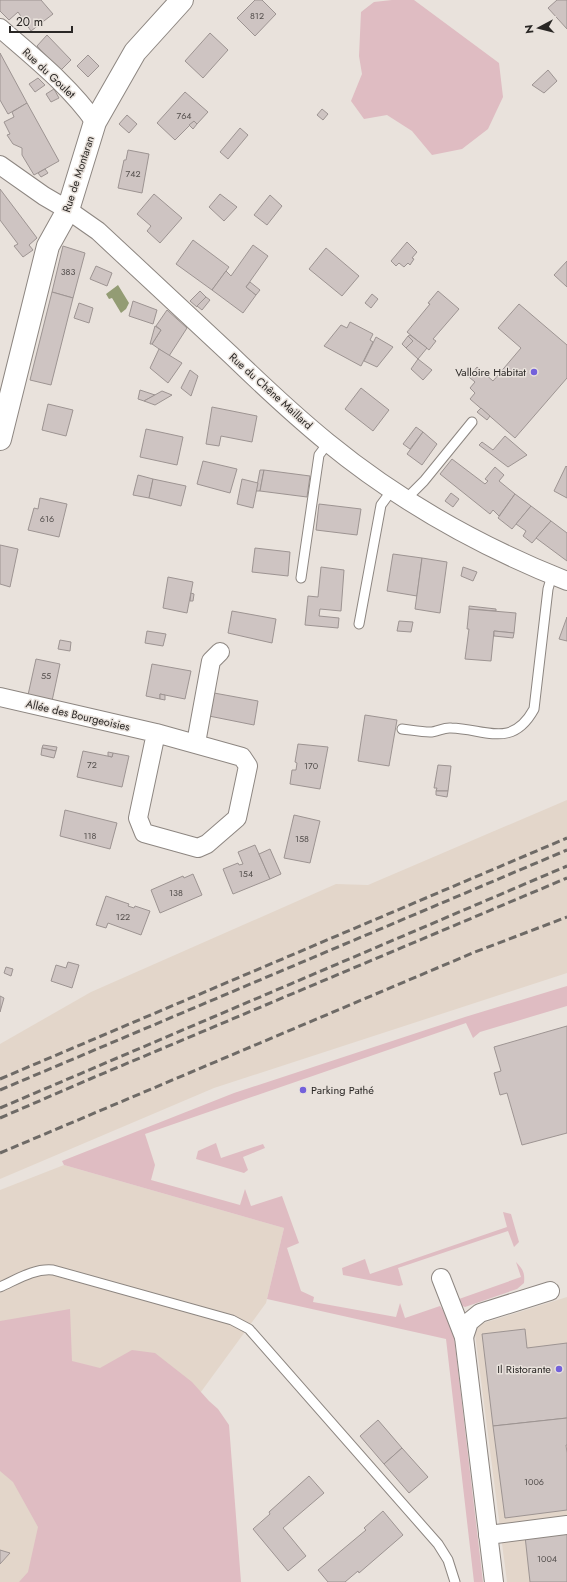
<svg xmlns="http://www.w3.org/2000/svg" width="567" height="1582" font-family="Jost,sans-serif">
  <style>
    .built { fill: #e3d6ca }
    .green { fill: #dfbcc2 }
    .water { fill: #939c74 }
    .building { fill: #cec4c2; stroke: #9d9492 }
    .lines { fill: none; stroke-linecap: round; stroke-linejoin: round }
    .service-casing { stroke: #8d8681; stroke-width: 11 }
    .minor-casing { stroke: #8d8681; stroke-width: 20 }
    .tertiary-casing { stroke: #8d8681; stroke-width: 24 }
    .service { stroke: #fff; stroke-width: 9 }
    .minor { stroke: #fff; stroke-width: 18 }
    .tertiary { stroke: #fff; stroke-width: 22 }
    .rail { stroke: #6e6a66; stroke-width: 3; stroke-dasharray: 8 4; stroke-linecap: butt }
    .poi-dot { fill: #7361db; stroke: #e9e2dc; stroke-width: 1.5 }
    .labels { text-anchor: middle; stroke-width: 3; stroke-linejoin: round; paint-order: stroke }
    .number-label { font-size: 9px; fill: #534e4c }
    .street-label { font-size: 11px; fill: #2a2725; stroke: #e9e2dc }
    .poi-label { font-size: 11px; fill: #2a2725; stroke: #e9e2dc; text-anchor: end }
  </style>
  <rect width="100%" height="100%" fill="#e9e2dc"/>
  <g class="built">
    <polygon points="567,800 567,973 214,1088 0,1179 0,1044 91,992 336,884 368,885"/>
    <polygon points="64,1165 284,1228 266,1303 165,1441 181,1582 0,1582 0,1190"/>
    <polygon points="567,1297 567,1582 507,1582 474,1326"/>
  </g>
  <g class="green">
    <polygon points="392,0 414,0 499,63 503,97 488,129 462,149 432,155 412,131 387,115 364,119 351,101 362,74 359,56 361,12 374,2"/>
    <polygon points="567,986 567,1006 480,1032 473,1038 466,1023 145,1134 155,1165 151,1180 240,1205 245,1189 251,1206 282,1196 299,1243 287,1248 301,1291 314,1297 313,1302 396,1317 400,1303 405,1318 440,1306 448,1317 454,1336 483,1582 474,1582 446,1339 267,1299 284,1228 64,1165 62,1161 234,1093 465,1017"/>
    <polygon points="216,1143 221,1158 263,1144 265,1148 243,1157 248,1170 244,1173 196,1159 198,1151"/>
    <polygon points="503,1212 511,1214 519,1242 514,1247 508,1231 398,1268 403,1285 399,1286 343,1275 342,1268 365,1259 370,1274 507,1227"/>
    <path d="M 516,1262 C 523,1269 525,1273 524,1283 L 517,1289 L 465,1307 L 460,1305 L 459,1299 L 521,1277 Z"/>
    <polygon points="70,1309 72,1361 100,1368 132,1350 155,1353 192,1382 209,1401 218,1409 229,1425 241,1582 19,1582 28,1572 38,1527 13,1482 0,1471 0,1321"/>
  </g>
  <polygon class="water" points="118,285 129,303 126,309 121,313 112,298 109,299 106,294"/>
  <g class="building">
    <polygon points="0,0 41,0 53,14 31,31 18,12 9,20 0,11"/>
    <polygon points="255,0 262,0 276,14 255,36 237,18"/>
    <polygon points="557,0 567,0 567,29 548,8"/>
    <polygon points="210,33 228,50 203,78 185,61"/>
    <polygon points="47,35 71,60 60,71 37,46"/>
    <polygon points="0,53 27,103 8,114 0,100"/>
    <polygon points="88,55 99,66 88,77 77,66"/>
    <polygon points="548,70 557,81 544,93 532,85"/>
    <polygon points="38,78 45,85 35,92 29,84"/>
    <polygon points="54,89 59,98 51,102 46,94"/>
    <polygon points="185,92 208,112 197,124 194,121 175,140 157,123"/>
    <polygon points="27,103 59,161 34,175 22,155 22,148 13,144 7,135 10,134 4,122 14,117 12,112"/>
    <polygon points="322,109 328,114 323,120 317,115"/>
    <polygon points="127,115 137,124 129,133 119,124"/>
    <polygon points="194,121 197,124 193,129 189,125"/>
    <polygon points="240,128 248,135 228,159 220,152"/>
    <polygon points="128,150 149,154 142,193 118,188 124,160 126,160"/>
    <polygon points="45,169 48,173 41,177 38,173"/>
    <polygon points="0,189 37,238 29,245 33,250 23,257 14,246 18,244 0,220"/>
    <polygon points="154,194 182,218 160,243 147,231 151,226 137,214"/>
    <polygon points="220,194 237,207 224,221 209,207"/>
    <polygon points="270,195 282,206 267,225 254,215"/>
    <polygon points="193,240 229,267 212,290 176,264"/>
    <polygon points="407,242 417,252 412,258 414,259 410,265 408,263 404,267 399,263 396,266 391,261"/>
    <polygon points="253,245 268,256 246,287 256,295 243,313 212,290 226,271 231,276"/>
    <polygon points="63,246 85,253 73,298 52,292"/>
    <polygon points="326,248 359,276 342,296 309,269"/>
    <polygon points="567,261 567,287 554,275"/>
    <polygon points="96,266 112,273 107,286 90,279"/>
    <polygon points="250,282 260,290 256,295 246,287"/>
    <polygon points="200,291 206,297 197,307 190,301"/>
    <polygon points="438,291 459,309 433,339 436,341 429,350 407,332 430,304 428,303"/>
    <polygon points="52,292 73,298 51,385 30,380"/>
    <polygon points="372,294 378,299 371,308 365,303"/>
    <polygon points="206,297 210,300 202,310 197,306"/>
    <polygon points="133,301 157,310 153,324 129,316"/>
    <polygon points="79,303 93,308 89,323 74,318"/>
    <polygon points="519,304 567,345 567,378 515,438 470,399 475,393 470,388 475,382 469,377 477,367 493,381 521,348 498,328"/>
    <polygon points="167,310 187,328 169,356 152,344 161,330 156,326"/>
    <polygon points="350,322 373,334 370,340 373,342 361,366 324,346 341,325 347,328"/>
    <polygon points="155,326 161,330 152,344 150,344"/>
    <polygon points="410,335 427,348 418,359 406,348 413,341 408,336"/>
    <polygon points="408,336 413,341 406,348 402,344"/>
    <polygon points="376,337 393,347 377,367 364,361"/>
    <polygon points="159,349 182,363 168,383 150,368"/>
    <polygon points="418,359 432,370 423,380 411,369"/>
    <polygon points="190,370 198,376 191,396 181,388"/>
    <polygon points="361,388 389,410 373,431 345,409"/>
    <polygon points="140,390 155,395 144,401 138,399"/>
    <polygon points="162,391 172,395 155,405 144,401"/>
    <polygon points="48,404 73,410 66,436 42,430"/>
    <polygon points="212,407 257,416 252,442 221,436 219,446 206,444"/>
    <polygon points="481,408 490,416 487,420 477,412"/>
    <polygon points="416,427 423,432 410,449 403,444"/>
    <polygon points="146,429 183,437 177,465 140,457"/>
    <polygon points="423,432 437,444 422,465 407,454"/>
    <polygon points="505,436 527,455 508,467 479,445 482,442 493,450"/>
    <polygon points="452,459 485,484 488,481 485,479 495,467 504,475 499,481 515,494 499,516 493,510 490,514 440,474"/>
    <polygon points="203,461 237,469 230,493 197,484"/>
    <polygon points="566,466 567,467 567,498 554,491"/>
    <polygon points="260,470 264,470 260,491 256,491"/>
    <polygon points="264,470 310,476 307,497 260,491"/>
    <polygon points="138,475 153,479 149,498 133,495"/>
    <polygon points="153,479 186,486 181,506 149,498"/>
    <polygon points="242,479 258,483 253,508 237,504"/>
    <polygon points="451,493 459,499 453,507 445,501"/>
    <polygon points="515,494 531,506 512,529 498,518"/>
    <polygon points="40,498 67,504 59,537 28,530 34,508 38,509"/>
    <polygon points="319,504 361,509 357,535 316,530"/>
    <polygon points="531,506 551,521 532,543 523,536 526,531 516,524"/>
    <polygon points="551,521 567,533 567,561 536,538"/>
    <polygon points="0,545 18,549 10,587 0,584"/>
    <polygon points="255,548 290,552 288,576 252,572"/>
    <polygon points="393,554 422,558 417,596 387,591"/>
    <polygon points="422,558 447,562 440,613 415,609"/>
    <polygon points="321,567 344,570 341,611 320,609 319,616 339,618 338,628 305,625 308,596 318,597"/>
    <polygon points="463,567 477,572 473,581 461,576"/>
    <polygon points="168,577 193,582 187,613 163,608"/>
    <polygon points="191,593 194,594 193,601 190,601"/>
    <polygon points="469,606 496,609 496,611 469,609"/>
    <polygon points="469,609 516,613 514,633 494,631 491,661 465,659 469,629 467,629"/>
    <polygon points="232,611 276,619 272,643 228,633"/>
    <polygon points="567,617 567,641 559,639"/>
    <polygon points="399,621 413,622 411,632 397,631"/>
    <polygon points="147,631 166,634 163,646 145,643"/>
    <polygon points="494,631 514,633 513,638 494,636"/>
    <polygon points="60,640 71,642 70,651 58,649"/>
    <polygon points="36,659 60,664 52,701 28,695"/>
    <polygon points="152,664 191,671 185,699 160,694 160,699 146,696"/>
    <polygon points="214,693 258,701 254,725 209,716"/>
    <polygon points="160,694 165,695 165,700 160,699"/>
    <polygon points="365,715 397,720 389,766 358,761"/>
    <polygon points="298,744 328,747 320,789 290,784 292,770 296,770 297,763 295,762"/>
    <polygon points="43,745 57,747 56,751 42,748"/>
    <polygon points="42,748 56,751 54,758 41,755"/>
    <polygon points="83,751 112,757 113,753 129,756 122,787 77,777"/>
    <polygon points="108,752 113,753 112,757 108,756"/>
    <polygon points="438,765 451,766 448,791 436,791 437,788 434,788"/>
    <polygon points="436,791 448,791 447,797 436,795"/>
    <polygon points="65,810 117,823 110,849 60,836"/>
    <polygon points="294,815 320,821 310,863 284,858"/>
    <polygon points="255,845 270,879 233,894 223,869 238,863 239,865 243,864 238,852"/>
    <polygon points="270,849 281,874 270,879 259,854"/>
    <polygon points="193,874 202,895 160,913 151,890 183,876 184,878"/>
    <polygon points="106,896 129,904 128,906 134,908 135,906 150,911 141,935 108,923 106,928 96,925"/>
    <polygon points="68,962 79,965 72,988 51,981 56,965 66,968"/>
    <polygon points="6,967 13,969 11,976 4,973"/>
    <polygon points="0,996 4,998 0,1012"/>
    <polygon points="567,1026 567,1133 522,1145 507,1093 500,1095 494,1073 501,1071 494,1047"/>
    <polygon points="525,1329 527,1348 567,1343 567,1418 493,1426 482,1334"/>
    <polygon points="567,1418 567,1445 566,1445 567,1453 567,1510 505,1518 493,1426"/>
    <polygon points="378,1420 402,1448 384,1464 360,1436"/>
    <polygon points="402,1448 428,1477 409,1493 384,1464"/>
    <polygon points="309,1476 324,1493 283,1528 306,1556 288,1571 253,1529 270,1514 269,1512"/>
    <polygon points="383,1511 403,1535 359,1573 358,1571 345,1582 328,1582 318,1570 366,1530 364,1528"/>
    <polygon points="567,1532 567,1582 530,1582 525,1536"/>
    <polygon points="0,1550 10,1553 0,1564"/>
  </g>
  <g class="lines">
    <g class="service-casing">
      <g id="service">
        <polyline points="406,499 424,481 472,422"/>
        <polyline points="301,578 319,455 328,443"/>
        <polyline points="359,624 381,505 392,490"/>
        <path d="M 402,729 C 411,730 421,732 430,732 C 437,732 444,727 451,728 C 486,729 512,749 534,709 L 548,589 L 552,575"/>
        <path d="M 0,1287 C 16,1280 34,1268 53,1270 L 232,1320 L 249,1329 L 438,1544 L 448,1560 L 455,1582"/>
      </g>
    </g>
    <g class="minor-casing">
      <g id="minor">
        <path d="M 0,28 C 33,57 69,85 95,122"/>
        <path d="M 0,165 L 44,196 L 68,210 L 98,231 C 142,272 187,314 231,355 C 262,385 294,415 327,442 C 399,501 481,547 567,581"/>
        <polyline points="0,697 156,733 242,757 248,766 237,818 207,844 198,848 144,833 138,818 156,733"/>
        <polyline points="196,743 211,661 220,652"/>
        <polyline points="441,1278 464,1337 494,1582"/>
        <polyline points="464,1337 469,1322 480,1313 550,1291"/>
        <polyline points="488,1535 567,1525"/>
      </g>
    </g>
    <g class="tertiary-casing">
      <polyline id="tertiary" points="0,439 48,246 68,210 95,122 135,52 182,0"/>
    </g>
    <use href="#service" class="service"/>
    <use href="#minor" class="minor"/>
    <use href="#tertiary" class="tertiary"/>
    <g class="rail">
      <polyline points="0,1079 567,838"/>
      <polyline points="0,1090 567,850"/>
      <polyline points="0,1108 567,866"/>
      <polyline points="0,1118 90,1079 567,878"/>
      <polyline points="0,1153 475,952 567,917"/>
    </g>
  </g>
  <g class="poi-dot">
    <circle cx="534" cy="372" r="4"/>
    <circle cx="303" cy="1090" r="4"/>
    <circle cx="559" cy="1369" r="4"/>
  </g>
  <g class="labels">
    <g class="number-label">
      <text x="257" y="19">812</text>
      <text x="184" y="119">764</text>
      <text x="133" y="177">742</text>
      <text x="68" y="275">383</text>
      <text x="47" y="522">616</text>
      <text x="46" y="679">55</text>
      <text x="92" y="768">72</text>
      <text x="311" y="769">170</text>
      <text x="90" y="839">118</text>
      <text x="302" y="842">158</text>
      <text x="246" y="877">154</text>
      <text x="176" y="896">138</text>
      <text x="123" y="920">122</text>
      <text x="534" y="1485">1006</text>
      <text x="547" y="1562">1004</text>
    </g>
    <g class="street-label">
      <text transform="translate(49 73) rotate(43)" y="4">Rue du Goulet</text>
      <text transform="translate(78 174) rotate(-72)" y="4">Rue de Montaran</text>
      <text transform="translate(271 391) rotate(42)" y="4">Rue du Chêne Maillard</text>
      <text transform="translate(78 715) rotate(13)" y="4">Allée des Bourgeoisies</text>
    </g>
    <g class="poi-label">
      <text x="526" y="376">Valloire Habitat</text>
      <text x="311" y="1094" text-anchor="start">Parking Pathé</text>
      <text x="551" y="1373">Il Ristorante</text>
    </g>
  </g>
  <g transform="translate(539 28) rotate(263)" stroke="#e9e2dc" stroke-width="3" paint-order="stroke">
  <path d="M0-3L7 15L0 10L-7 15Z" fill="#2a2725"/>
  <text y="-6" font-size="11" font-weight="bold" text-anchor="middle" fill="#2a2725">N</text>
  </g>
  <path d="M10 26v6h62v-6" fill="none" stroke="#2a2725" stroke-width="2"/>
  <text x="16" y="26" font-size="12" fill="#2a2725" stroke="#e9e2dc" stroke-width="3" paint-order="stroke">20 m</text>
</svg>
